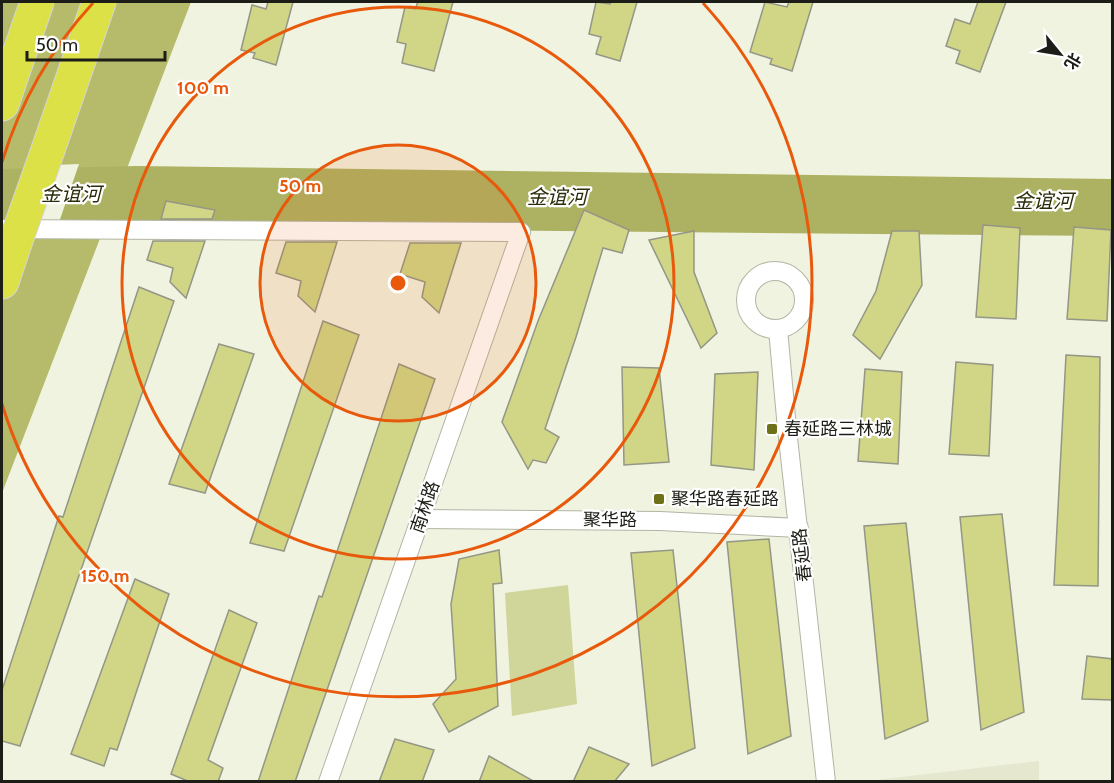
<svg xmlns="http://www.w3.org/2000/svg" width="1114" height="783" font-family="Cabin,'Noto Sans SC',sans-serif">
  <style>
    .built { fill: #e5e8ce }
    .green { fill: #d0d599 }
    .forest { fill: #b5bb6b }
    .water { fill: #adb263 }
    .pier { fill: #f1f3e1 }
    .building { fill: #d0d686; stroke: #949686; stroke-width: 1.5 }
    .lines { fill: none; stroke-linecap: round; stroke-linejoin: round }
    .minor-casing { stroke: #b3b5a4; stroke-width: 20 }
    .motorway-casing { stroke: #d6d6d5; stroke-width: 35 }
    .minor { stroke: #fff; stroke-width: 18 }
    .motorway { stroke: #dbe146; stroke-width: 33 }
    .motorway-bridge-casing { stroke: #d6d6d5; stroke-width: 35; stroke-linecap: butt }
    .motorway-bridge { stroke: #dbe146; stroke-width: 33 }
    .ring { fill: none; stroke: #e8590c; stroke-width: 3 }
    .poi-dot { fill: #6e7117; stroke: #fff; stroke-width: 2 }
    .labels { text-anchor: middle; stroke-width: 4.5; stroke-linejoin: round; paint-order: stroke }
    .poi-label { font-size: 18px; fill: #1c1d16; stroke: #fff; text-anchor: start }
    .street-label { font-size: 18px; fill: #1c1d16; stroke: #fff }
    .water-label { font-size: 20px; font-style: italic; fill: #2b2c09; stroke: #fff }
    .centre { fill: #e8590c; stroke: #fff; stroke-width: 3 }
    .ring-label { font-size: 18px; text-anchor: middle; font-weight: bold; fill: #e8590c; stroke: #fff; stroke-width: 4.5; stroke-linejoin: round; paint-order: stroke }
  </style>
  <rect width="100%" height="100%" fill="#f1f3e1"/>
  <polygon class="built" points="1039,761 1039,781 867,781 1038,761"/>
  <polygon class="green" points="568,585 577,704 512,716 505,593"/>
  <polygon class="forest" points="2,2 191,2 2,493"/>
  <polygon class="water" points="137,166 1112,179 1112,236 104,227 2,223 2,169"/>
  <polygon class="pier" points="79,164 57,228 9,227 30,166"/>
  <g class="building">
    <polygon points="268,2 293,2 276,65 253,58 255,53 241,50 252,5 266,9"/>
    <polygon points="418,2 453,2 434,71 402,63 406,44 397,42 405,7 415,9"/>
    <polygon points="596,2 610,4 611,2 637,2 620,61 596,54 601,37 589,34"/>
    <polygon points="765,2 787,7 789,2 813,2 792,71 770,64 772,59 750,52"/>
    <polygon points="978,2 1006,2 980,72 956,63 960,51 946,46 955,19 970,24"/>
    <polygon points="166,201 215,210 212,219 161,219"/>
    <polygon points="584,210 629,230 622,253 603,248 576,337 545,429 559,437 546,463 533,460 528,469 502,422 538,321"/>
    <polygon points="983,225 1020,228 1016,319 976,317"/>
    <polygon points="1074,227 1111,230 1107,321 1067,319"/>
    <polygon points="694,231 694,272 717,333 701,348 649,240"/>
    <polygon points="892,231 919,231 922,285 880,359 853,335 876,291"/>
    <polygon points="153,241 205,241 186,298 170,282 173,268 147,260"/>
    <polygon points="286,242 337,242 315,312 298,296 301,281 276,273"/>
    <polygon points="410,243 461,243 439,313 422,297 425,282 400,274"/>
    <polygon points="139,287 174,301 20,746 2,741 2,690 59,516 63,517"/>
    <polygon points="323,321 359,335 284,551 250,543"/>
    <polygon points="219,344 254,354 205,493 169,484"/>
    <polygon points="1066,355 1100,357 1098,586 1054,585"/>
    <polygon points="956,362 993,365 989,456 949,454"/>
    <polygon points="399,364 435,379 295,782 258,782 319,596 322,597"/>
    <polygon points="622,367 659,368 669,462 624,465"/>
    <polygon points="865,369 902,372 898,464 858,461"/>
    <polygon points="758,372 754,470 711,465 715,374"/>
    <polygon points="1002,514 1024,712 981,730 960,517"/>
    <polygon points="906,523 928,721 885,739 864,526"/>
    <polygon points="769,539 791,736 748,754 727,542"/>
    <polygon points="499,550 502,583 493,584 498,706 449,732 433,704 456,679 451,604 459,559"/>
    <polygon points="673,550 695,748 652,766 631,553"/>
    <polygon points="135,579 169,594 117,750 110,748 104,766 71,754"/>
    <polygon points="229,610 257,623 208,760 223,768 218,782 190,782 171,774"/>
    <polygon points="1087,656 1113,659 1113,700 1082,699"/>
    <polygon points="395,739 434,750 422,782 379,782"/>
    <polygon points="589,747 629,764 614,782 573,782"/>
    <polygon points="489,756 535,782 479,782"/>
  </g>
  <g class="lines">
    <g class="minor-casing">
      <g id="minor">
        <polyline points="2,229 521,232 328,782"/>
        <circle cx="775" cy="300" r="29"/>
        <polyline points="778,329 787,429 826,782"/>
        <polyline points="421,519 660,521 799,528"/>
      </g>
    </g>
    <g class="motorway-casing">
      <g id="motorway">
        <polyline points="2,104 37,2"/>
        <polyline points="49,147 99,2"/>
        <polyline points="2,282 15,243"/>
      </g>
    </g>
    <use href="#minor" class="minor"/>
    <use href="#motorway" class="motorway"/>
    <g class="motorway-bridge-casing">
      <polyline id="motorway-bridge" points="15,243 49,147"/>
    </g>
    <use href="#motorway-bridge" class="motorway-bridge"/>
  </g>
  <circle cx="398" cy="283" r="138" fill="#e8590c" fill-opacity=".12"/>
  <g class="ring">
    <circle cx="398" cy="283" r="138"/>
    <circle cx="398" cy="283" r="276"/>
    <path d="M2 162A414 414 0 0 1 93 3M703 3A414 414 0 1 1 2 404"/>
  </g>
  <g class="poi-dot">
    <rect x="766" y="423" width="12" height="12" rx="3"/>
    <rect x="653" y="493" width="12" height="12" rx="3"/>
  </g>
  <g class="labels">
    <g class="poi-label">
      <text x="784" y="435">春延路三林城</text>
      <text x="671" y="505">聚华路春延路</text>
    </g>
    <g class="street-label">
      <text transform="translate(425 507) rotate(-71)" y="6">南林路</text>
      <text x="610" y="526">聚华路</text>
      <text transform="translate(802 555) rotate(-96)" y="6">春延路</text>
    </g>
    <g class="water-label">
      <text x="71" y="201">金谊河</text>
      <text x="557" y="204">金谊河</text>
      <text x="1043" y="208">金谊河</text>
    </g>
  </g>
  <circle cx="398" cy="283" r="9" class="centre"/>
  <g class="ring-label">
    <text x="203" y="94">100 m</text>
    <text x="300" y="192">50 m</text>
    <text x="105" y="582">150 m</text>
  </g>
  <rect width="1114" height="783" fill="none" stroke="#1c1d16" stroke-width="6"/>
  <g transform="translate(1060 54) rotate(120)" stroke="#ffffff" stroke-width="4.5" paint-order="stroke">
  <path d="M0-4.5L10 22L0 15L-10 22Z" fill="#1c1d16"/>
  <text y="-9" font-size="16" font-weight="bold" text-anchor="middle" fill="#1c1d16">北</text>
  </g>
  <path d="M27 51v9h138v-9" fill="none" stroke="#1c1d16" stroke-width="3"/>
  <text x="36" y="51" font-size="18" fill="#1c1d16" stroke="#ffffff" stroke-width="4.5" paint-order="stroke">50 m</text>
</svg>
